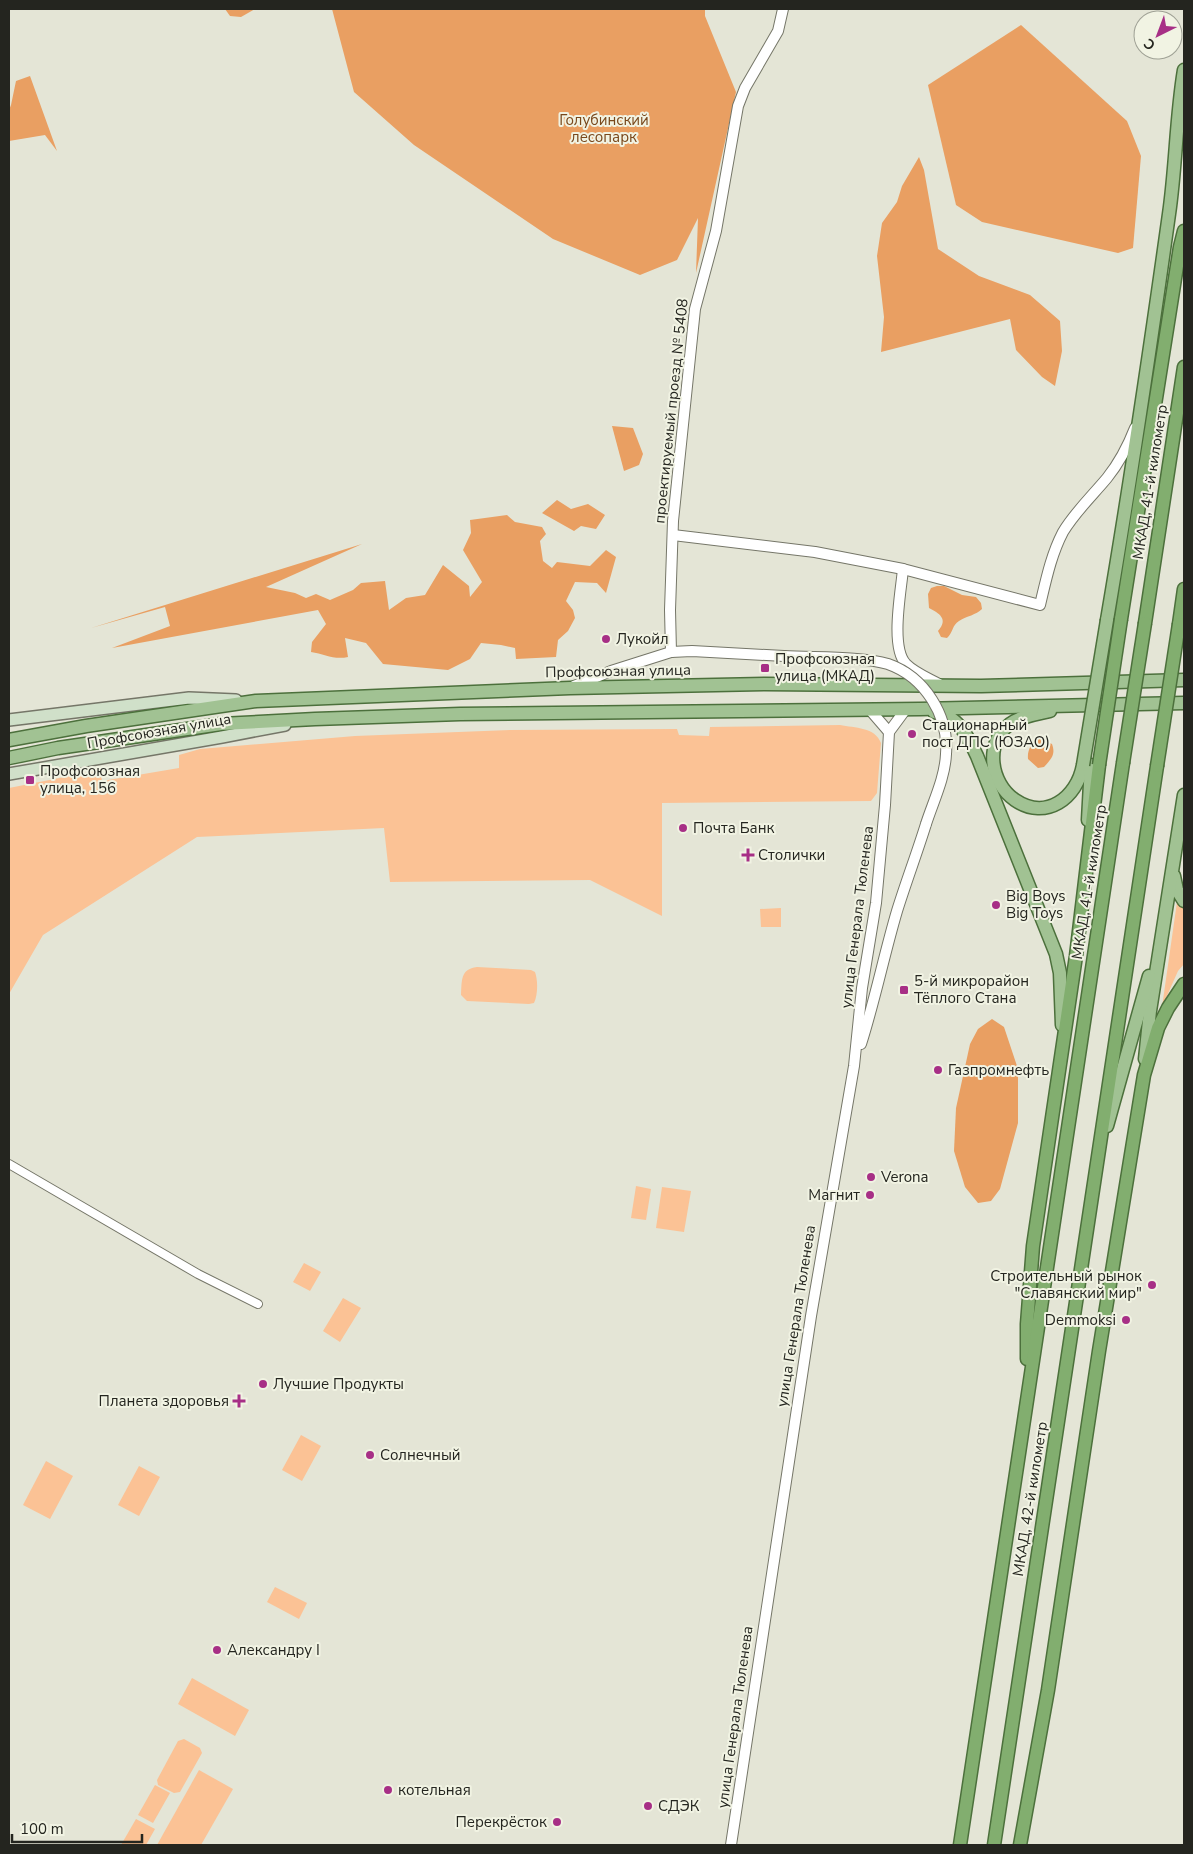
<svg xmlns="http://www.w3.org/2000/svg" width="1193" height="1854" font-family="'Nunito Sans',sans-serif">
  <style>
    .green { fill: #fbc295 }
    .forest { fill: #e99f62 }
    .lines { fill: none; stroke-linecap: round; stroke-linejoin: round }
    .minor-casing { stroke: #757668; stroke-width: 10 }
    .tertiary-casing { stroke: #757668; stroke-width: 12 }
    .secondary-casing { stroke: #757668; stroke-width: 14 }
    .primary-casing { stroke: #4c703c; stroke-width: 15 }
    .trunk-casing { stroke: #4c703c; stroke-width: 15 }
    .minor { stroke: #fff; stroke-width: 8 }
    .tertiary { stroke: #fff; stroke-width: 10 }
    .secondary { stroke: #d0e0c9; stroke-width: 11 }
    .primary { stroke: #a1c293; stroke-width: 12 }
    .trunk { stroke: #82ae6f; stroke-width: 12 }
    .tertiary-bridge-casing { stroke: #757668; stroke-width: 12; stroke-linecap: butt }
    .primary-bridge-casing { stroke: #4c703c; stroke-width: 15; stroke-linecap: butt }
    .trunk-bridge-casing { stroke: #4c703c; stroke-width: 15; stroke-linecap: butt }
    .tertiary-bridge { stroke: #fff; stroke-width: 10 }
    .primary-bridge { stroke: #a1c293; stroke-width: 12 }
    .trunk-bridge { stroke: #82ae6f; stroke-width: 12 }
    .poi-dot { fill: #a72f86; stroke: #f1f3e3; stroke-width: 2 }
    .labels { text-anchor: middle; stroke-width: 4; stroke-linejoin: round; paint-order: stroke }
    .park-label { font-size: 15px; fill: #79481c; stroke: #f1f3e3 }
    .street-label { font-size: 15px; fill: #24251f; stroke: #f1f3e3 }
    .poi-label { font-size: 15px; fill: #24251f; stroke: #f1f3e3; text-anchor: start }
  </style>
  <rect width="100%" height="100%" fill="#e4e5d6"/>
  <g class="green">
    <path d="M 840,725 C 855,728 875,727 881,743 L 877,793 L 871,801 L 662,803 L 662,916 L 590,880 L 390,882 L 384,828 L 197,837 L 43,935 L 9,994 L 9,788 L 100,770 L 102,781 L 179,768 L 179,755 L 200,749 L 355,736 L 511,730 L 677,729 L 679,735 L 709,736 L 710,727 Z"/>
    <polygon points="1177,902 1184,908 1184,964 1178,971 1162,1007"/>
    <polygon points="781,908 781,927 761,927 760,909"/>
    <path d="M 477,967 L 531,970 L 535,972 C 538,980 538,995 534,1003 L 529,1004 L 467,1001 L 461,995 C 462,981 460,969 477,967 Z"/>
    <polygon points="636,1186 651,1189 646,1220 631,1218"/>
    <polygon points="662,1187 691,1191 684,1232 656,1228"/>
    <polygon points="304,1263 321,1272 310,1291 293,1282"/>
    <polygon points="343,1298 361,1308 340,1342 323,1331"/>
    <polygon points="301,1435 321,1446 302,1481 282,1470"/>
    <polygon points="46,1461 73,1476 50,1519 23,1505"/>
    <polygon points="139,1466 160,1477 139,1516 118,1505"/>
    <polygon points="275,1587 307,1603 299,1619 267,1602"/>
    <polygon points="192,1678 249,1710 235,1736 178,1704"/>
    <polygon points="184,1739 200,1748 202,1753 180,1792 174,1793 158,1785 157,1780 178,1741"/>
    <polygon points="199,1770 233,1789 201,1845 157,1845"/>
    <polygon points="155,1785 170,1793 153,1823 138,1815"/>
    <polygon points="136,1819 155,1829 146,1845 121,1845"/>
  </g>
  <g class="forest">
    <polygon points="225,9 255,9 241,17 230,16"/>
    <polygon points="332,9 705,9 705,16 736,92 696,273 698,218 677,260 640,275 553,239 414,145 354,92"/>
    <polygon points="1021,25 1127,121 1141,156 1133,248 1118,253 982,222 956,205 928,85"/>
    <polygon points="30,76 57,151 45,135 9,141 9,110 11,105 16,81"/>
    <polygon points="919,157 924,170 938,249 979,276 1030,295 1060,321 1062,351 1055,386 1042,377 1016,350 1010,319 881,352 884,317 877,256 882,223 897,202 902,186"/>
    <polygon points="612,426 633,428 643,454 639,465 624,471"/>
    <polygon points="557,500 571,509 588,504 605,515 596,529 581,526 574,531 542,513"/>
    <path d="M 507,515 L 515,522 L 542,527 L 546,534 L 540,541 L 543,561 L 552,568 L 557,562 L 590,566 L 606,550 L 616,557 L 606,593 L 597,583 L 575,582 L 566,601 L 573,610 L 575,618 L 568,631 L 558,640 L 556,657 L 516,659 L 515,648 L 501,645 L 481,643 L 470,659 L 448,670 L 383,664 L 366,643 L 345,638 L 348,657 C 334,660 324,654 311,652 L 312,642 L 326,624 L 318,610 L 112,648 L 170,626 L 165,607 L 91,628 L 362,544 L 266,587 L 295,593 L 306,598 L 316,594 L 330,600 L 353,590 L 361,583 L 385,581 L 389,610 L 406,598 L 425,595 L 443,565 L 469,586 L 470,597 L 482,582 L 463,550 L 471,533 L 470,520 Z"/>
    <path d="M 937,586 L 944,586 L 962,595 L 976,597 L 981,603 L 982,609 C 976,615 967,616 959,621 C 952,625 953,633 947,638 L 941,637 L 938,631 C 949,619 939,613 929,608 L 928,594 L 931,588 Z"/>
    <path d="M 1040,738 L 1052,744 C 1056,755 1051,759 1044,767 L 1038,768 L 1028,759 C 1027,749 1032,743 1040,738 Z"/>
    <polygon points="992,1019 1004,1027 1018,1069 1018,1123 1000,1189 991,1201 978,1203 965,1187 954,1151 956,1108 970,1044 978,1029"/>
  </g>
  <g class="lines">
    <g class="minor-casing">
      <polyline id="minor" points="9,1164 198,1274 258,1304"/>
    </g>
    <g class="tertiary-casing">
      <g id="tertiary">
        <path d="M 673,535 L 815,552 L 903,569 L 1040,605 C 1046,580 1051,555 1063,532 C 1075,512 1092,496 1107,478 C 1119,463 1128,446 1135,428"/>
        <path d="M 903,569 C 901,592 890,647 906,664 C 915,673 928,678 939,684"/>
        <polyline points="671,652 670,610 673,521 695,309 716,231 738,106 745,88 778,31 783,9"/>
        <polyline points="574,686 611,671 671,652 692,651 784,656"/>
        <polyline points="870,710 889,732"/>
        <path d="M 861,1044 C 875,1000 884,955 897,911 C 906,882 917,853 926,824"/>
        <polyline points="731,1845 811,1316 854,1066 862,988 876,903 885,805 889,732 906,709"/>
      </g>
    </g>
    <g class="secondary-casing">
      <g id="secondary">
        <polyline points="9,720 189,698 236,700"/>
        <polyline points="9,774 222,737 285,725"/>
      </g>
    </g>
    <g class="primary-casing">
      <g id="primary">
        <path d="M 1107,620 C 1130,485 1150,350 1169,214 C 1176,166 1176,118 1184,70"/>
        <path d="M 1050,711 C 1037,714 1021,716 1010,724 C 984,743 990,783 1015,800 C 1046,821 1077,798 1083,765"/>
        <path d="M 934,712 C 958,715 968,737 977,756 L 1056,954 L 1060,973 L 1062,1025"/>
        <polyline points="9,740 86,726 256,701 570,688 765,684 981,686 1184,680"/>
        <polyline points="9,758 58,748 221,724 315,719 460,714 920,709 1184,703"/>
        <polyline points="1088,820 1091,765"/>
        <polyline points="1174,876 1177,890 1184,901"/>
        <polyline points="1145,1059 1150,1011 1184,795"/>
        <polyline points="1107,1126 1149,976"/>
      </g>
    </g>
    <g class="trunk-casing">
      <g id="trunk">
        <polyline points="1121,619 1180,247 1184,231"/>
        <polyline points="1145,623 1184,367"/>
        <polyline points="1179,624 1184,589"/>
        <polyline points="1027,1359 1027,1324 1033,1246 1076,956 1099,765"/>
        <polyline points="960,1845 1123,763"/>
        <polyline points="994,1845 1157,766"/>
        <polyline points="1020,1845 1048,1690 1099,1351 1144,1075 1158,1028 1168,1008 1184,984"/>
      </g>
    </g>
    <use href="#minor" class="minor"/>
    <use href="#tertiary" class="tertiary"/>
    <use href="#secondary" class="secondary"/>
    <use href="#primary" class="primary"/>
    <use href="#trunk" class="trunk"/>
    <g class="tertiary-bridge-casing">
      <path id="tertiary-bridge" d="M 784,656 C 813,658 862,656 888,664 C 925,677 949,716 946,754 C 945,778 933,802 926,824"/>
    </g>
    <g class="primary-bridge-casing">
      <polyline id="primary-bridge" points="1083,765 1107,620"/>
    </g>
    <g class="trunk-bridge-casing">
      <g id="trunk-bridge">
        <polyline points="1123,763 1145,623"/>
        <polyline points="1099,765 1121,619"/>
        <polyline points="1157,766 1179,624"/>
      </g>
    </g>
    <use href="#tertiary-bridge" class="tertiary-bridge"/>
    <use href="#primary-bridge" class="primary-bridge"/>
    <use href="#trunk-bridge" class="trunk-bridge"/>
  </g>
  <g class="poi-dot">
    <circle cx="606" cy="639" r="5"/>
    <rect x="760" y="663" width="10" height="10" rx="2.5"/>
    <circle cx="912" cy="734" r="5"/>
    <rect x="25" y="775" width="10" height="10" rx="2.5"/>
    <circle cx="683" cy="828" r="5"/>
    <path d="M745.5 847.5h5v5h5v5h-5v5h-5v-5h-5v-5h5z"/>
    <circle cx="996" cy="905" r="5"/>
    <rect x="899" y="985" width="10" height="10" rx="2.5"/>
    <circle cx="938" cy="1070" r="5"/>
    <circle cx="871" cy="1177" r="5"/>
    <circle cx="870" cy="1195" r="5"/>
    <circle cx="1152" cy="1285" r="5"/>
    <circle cx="1126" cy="1320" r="5"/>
    <circle cx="263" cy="1384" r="5"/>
    <path d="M236.5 1393.5h5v5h5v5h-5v5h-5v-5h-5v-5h5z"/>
    <circle cx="370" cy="1455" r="5"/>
    <circle cx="217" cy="1650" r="5"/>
    <circle cx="388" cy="1790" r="5"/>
    <circle cx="648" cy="1806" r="5"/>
    <circle cx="557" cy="1822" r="5"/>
  </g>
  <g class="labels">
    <g class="park-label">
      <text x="604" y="125">Голубинский<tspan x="604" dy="17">лесопарк</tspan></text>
    </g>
    <g class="street-label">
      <text transform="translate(671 411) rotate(-84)" y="5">проектируемый проезд № 5408</text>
      <text transform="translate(1150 482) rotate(-81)" y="5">МКАД, 41-й километр</text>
      <text transform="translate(618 671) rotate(-1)" y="5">Профсоюзная улица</text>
      <text transform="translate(159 731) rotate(-10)" y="5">Профсоюзная улица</text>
      <text transform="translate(1089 882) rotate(-81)" y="5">МКАД, 41-й километр</text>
      <text transform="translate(857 917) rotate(-83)" y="5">улица Генерала Тюленева</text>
      <text transform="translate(796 1316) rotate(-81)" y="5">улица Генерала Тюленева</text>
      <text transform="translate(1030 1499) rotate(-81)" y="5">МКАД, 42-й километр</text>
      <text transform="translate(735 1717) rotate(-82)" y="5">улица Генерала Тюленева</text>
    </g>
    <g class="poi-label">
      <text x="616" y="644">Лукойл</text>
      <text x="775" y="664">Профсоюзная<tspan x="775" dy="17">улица (МКАД)</tspan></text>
      <text x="922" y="730">Стационарный<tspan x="922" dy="17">пост ДПС (ЮЗАО)</tspan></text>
      <text x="40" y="776">Профсоюзная<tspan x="40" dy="17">улица, 156</tspan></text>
      <text x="693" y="833">Почта Банк</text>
      <text x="758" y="860">Столички</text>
      <text x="1006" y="901">Big Boys<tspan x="1006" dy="17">Big Toys</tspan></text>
      <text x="914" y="986">5-й микрорайон<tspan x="914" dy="17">Тёплого Стана</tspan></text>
      <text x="948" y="1075">Газпромнефть</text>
      <text x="881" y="1182">Verona</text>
      <text x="860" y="1200" text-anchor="end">Магнит</text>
      <text x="1142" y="1281" text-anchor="end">Строительный рынок<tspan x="1142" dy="17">"Славянский мир"</tspan></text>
      <text x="1116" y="1325" text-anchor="end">Demmoksi</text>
      <text x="273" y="1389">Лучшие Продукты</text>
      <text x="229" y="1406" text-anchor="end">Планета здоровья</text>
      <text x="380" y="1460">Солнечный</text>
      <text x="227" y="1655">Александру I</text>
      <text x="398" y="1795">котельная</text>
      <text x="658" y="1811">СДЭК</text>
      <text x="547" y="1827" text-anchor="end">Перекрёсток</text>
    </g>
  </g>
  <rect width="1193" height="1854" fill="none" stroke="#24251f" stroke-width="20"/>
  <g transform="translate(1158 35) rotate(222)"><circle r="24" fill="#f1f3e3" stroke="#9fa195"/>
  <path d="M0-4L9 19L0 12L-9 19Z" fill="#a72f86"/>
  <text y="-8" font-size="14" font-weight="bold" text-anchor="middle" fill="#24251f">С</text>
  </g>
  <path d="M12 1834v8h130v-8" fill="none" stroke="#24251f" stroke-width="2.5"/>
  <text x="20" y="1834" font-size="15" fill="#24251f" stroke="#f1f3e3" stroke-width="4" paint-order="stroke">100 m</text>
</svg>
